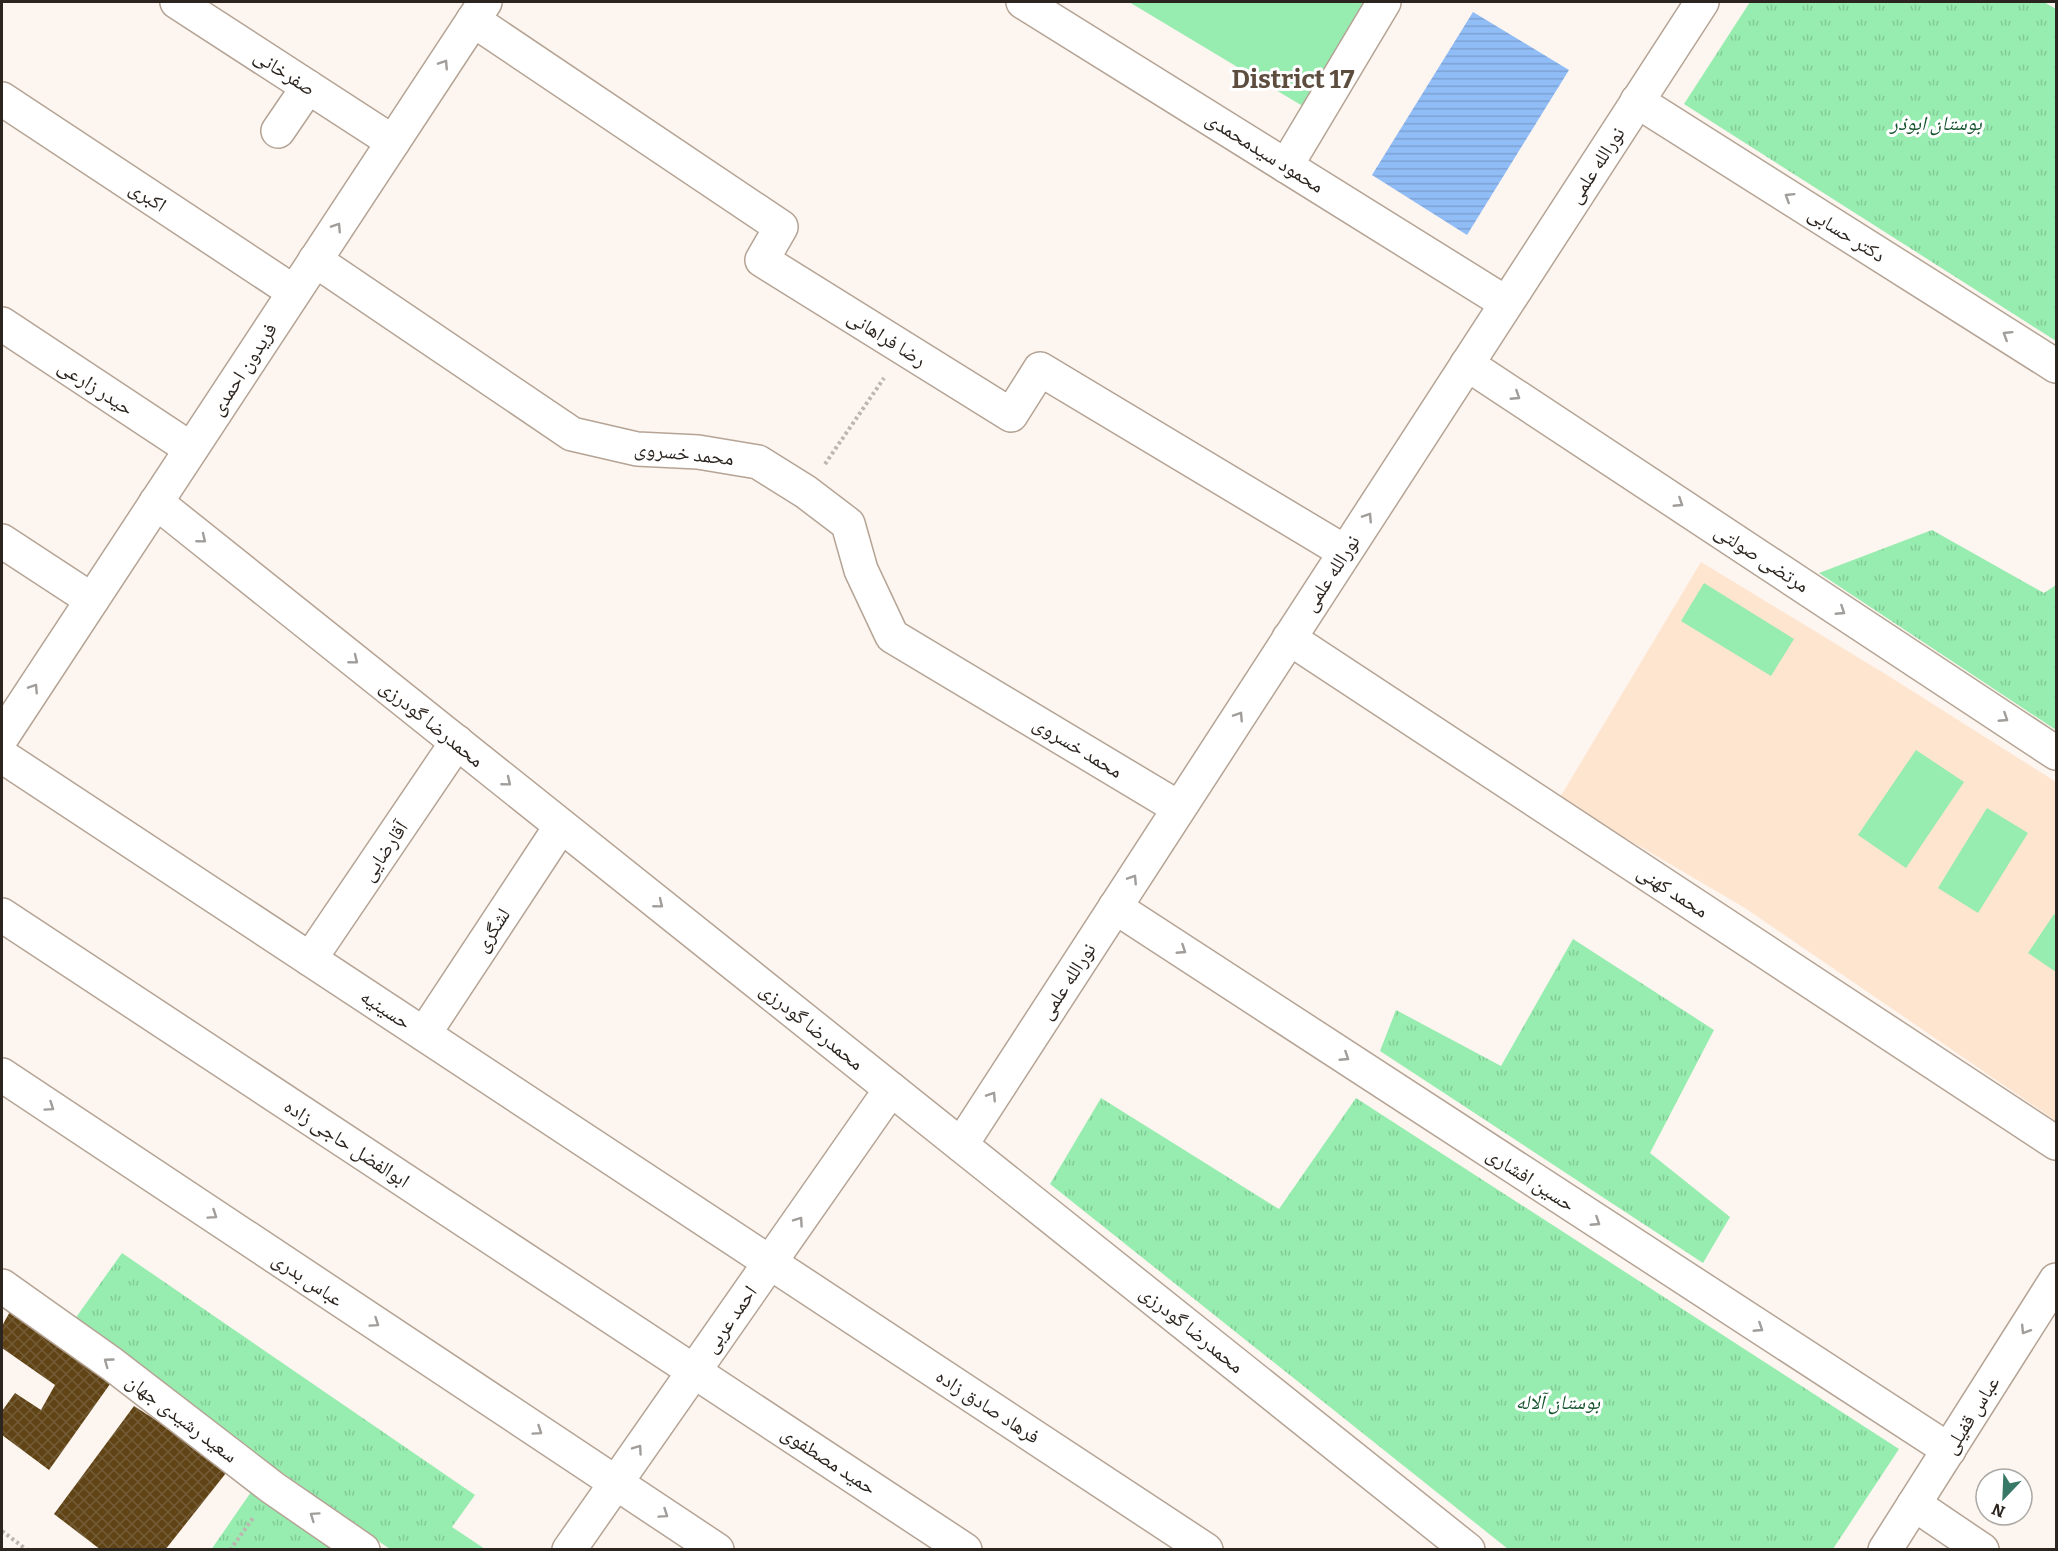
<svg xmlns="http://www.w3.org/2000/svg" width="2058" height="1551" font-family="Bitter,'Noto Naskh Arabic',serif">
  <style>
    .built { fill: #fee5d0 }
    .grass { fill: #97ecaf }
    .park { fill: url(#park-tufts) }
    .water { fill: url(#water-rules) }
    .building { fill: url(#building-cross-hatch) }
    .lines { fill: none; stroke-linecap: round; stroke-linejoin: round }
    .minor-casing { stroke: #b5a495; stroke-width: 36 }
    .path { stroke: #bdb5af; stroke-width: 4; stroke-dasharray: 3 3; stroke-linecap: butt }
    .minor { stroke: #fff; stroke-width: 33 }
    .oneway { stroke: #a09d9a }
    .labels { text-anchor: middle; stroke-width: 6; stroke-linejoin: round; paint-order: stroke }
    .street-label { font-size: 20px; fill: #2c251f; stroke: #fff }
    .park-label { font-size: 20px; font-style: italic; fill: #15532d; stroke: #fff }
    .district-label { font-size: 26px; font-weight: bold; fill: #5c4d3f; stroke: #fff }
  </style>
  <defs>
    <pattern id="park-tufts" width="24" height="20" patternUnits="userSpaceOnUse" patternTransform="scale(1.5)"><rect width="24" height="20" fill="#97ecaf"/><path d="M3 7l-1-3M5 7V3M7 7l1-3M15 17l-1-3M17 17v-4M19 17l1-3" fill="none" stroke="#82ca96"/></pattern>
    <pattern id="water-rules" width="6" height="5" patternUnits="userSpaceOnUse" patternTransform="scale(1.5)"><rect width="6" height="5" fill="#91bdf7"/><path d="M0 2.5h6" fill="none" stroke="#7da2d3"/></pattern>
    <pattern id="building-cross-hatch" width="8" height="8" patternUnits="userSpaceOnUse" patternTransform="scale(1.5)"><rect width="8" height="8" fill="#604416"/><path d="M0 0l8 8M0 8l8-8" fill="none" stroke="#735c37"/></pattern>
  </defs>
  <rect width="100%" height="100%" fill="#fdf5ef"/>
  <polygon class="built" points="1701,562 1887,675 2056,782 2056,1121 1745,908 1559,799"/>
  <g class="grass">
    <polygon points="1129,2 1371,2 1306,108"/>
    <polygon points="1704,583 1794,639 1771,676 1681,621"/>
    <polygon points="1916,750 1964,782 1906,868 1858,835"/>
    <polygon points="1987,808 2028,833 1978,913 1938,888"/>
    <polygon points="2054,914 2056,916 2056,972 2028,953"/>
  </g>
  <g class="park">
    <polygon points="1750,2 2044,2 2056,9 2056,341 1684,104"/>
    <polygon points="1932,530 2044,593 2056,585 2056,730 1819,573"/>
    <polygon points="1573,939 1714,1030 1650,1153 1730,1217 1703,1263 1380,1051 1396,1010 1501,1066"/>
    <polygon points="1101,1098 1279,1209 1356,1098 1899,1449 1833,1549 1508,1549 1050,1184"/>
    <polygon points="122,1253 475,1495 452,1527 485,1549 392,1550 384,1545 72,1323"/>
    <polygon points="251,1492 338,1550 211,1550"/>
  </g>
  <polygon class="water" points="1473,12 1569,70 1467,235 1372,175"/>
  <g class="building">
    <polygon points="12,1308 115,1377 49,1470 2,1435 2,1411 15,1393 41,1410 55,1385 2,1348 2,1326"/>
    <polygon points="134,1406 230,1468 165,1550 101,1550 54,1514"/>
  </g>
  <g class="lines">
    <g class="minor-casing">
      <g id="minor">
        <polyline points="177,2 393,142"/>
        <polyline points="1023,2 1506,303"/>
        <polyline points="473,20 781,227 762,260 1011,415 1040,369 1345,552"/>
        <polyline points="2,99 294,292"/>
        <polyline points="1637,101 2056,366"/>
        <polyline points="278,131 308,87"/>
        <polyline points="1286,166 1384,2"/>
        <polyline points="315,260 572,434 637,449 698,452 758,462 806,492 848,524 861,570 892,636 1179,808"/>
        <polyline points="2,324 191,449"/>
        <polyline points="1467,364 2056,753"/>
        <polyline points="156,502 1468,1550"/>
        <polyline points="2,541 92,600"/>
        <polyline points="1289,638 2056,1143"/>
        <polyline points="2,737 485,2"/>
        <polyline points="2,756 1206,1550"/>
        <polyline points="1115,907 1949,1450"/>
        <polyline points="2,915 965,1550"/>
        <polyline points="310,959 457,742"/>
        <polyline points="424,1034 561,826"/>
        <polyline points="2,1075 717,1550"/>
        <polyline points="961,1145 1702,2"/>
        <polyline points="2,1286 112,1364 273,1488 363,1550"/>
        <polyline points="1914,1504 1982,1550"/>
        <polyline points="569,1550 891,1089"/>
        <polyline points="1885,1550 2056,1280"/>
      </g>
    </g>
    <g class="path">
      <polyline points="825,464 884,378"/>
      <polyline points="2,1531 27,1550"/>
      <polyline points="230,1550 253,1518"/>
    </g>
    <use href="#minor" class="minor"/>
  </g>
  <defs><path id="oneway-chevron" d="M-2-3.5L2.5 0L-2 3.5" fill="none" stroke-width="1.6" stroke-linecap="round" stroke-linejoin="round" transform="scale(1.5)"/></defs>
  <g class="oneway">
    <use href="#oneway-chevron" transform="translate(444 64) rotate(-57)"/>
    <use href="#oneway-chevron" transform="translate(1789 197) rotate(-148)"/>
    <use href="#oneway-chevron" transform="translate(337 227) rotate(-57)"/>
    <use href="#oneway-chevron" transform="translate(2007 335) rotate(-148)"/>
    <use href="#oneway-chevron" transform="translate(1516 396) rotate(33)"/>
    <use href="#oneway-chevron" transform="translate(1679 503) rotate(33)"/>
    <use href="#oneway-chevron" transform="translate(1368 517) rotate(-57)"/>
    <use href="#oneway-chevron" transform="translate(202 539) rotate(39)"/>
    <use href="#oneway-chevron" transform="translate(1841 611) rotate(33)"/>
    <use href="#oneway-chevron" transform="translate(354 660) rotate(39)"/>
    <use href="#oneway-chevron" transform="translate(34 688) rotate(-57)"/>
    <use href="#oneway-chevron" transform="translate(1239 716) rotate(-57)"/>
    <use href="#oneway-chevron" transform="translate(2004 718) rotate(33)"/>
    <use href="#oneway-chevron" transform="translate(507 782) rotate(39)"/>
    <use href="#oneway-chevron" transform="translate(1133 879) rotate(-57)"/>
    <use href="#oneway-chevron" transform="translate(659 904) rotate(39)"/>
    <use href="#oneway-chevron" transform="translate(1182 950) rotate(33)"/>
    <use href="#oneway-chevron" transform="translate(1345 1057) rotate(33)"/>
    <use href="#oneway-chevron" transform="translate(992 1096) rotate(-57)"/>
    <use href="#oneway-chevron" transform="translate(50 1107) rotate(34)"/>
    <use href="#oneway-chevron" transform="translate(213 1215) rotate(34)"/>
    <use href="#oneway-chevron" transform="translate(799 1221) rotate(-55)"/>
    <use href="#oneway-chevron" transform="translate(1596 1222) rotate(33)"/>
    <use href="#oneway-chevron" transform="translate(375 1323) rotate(34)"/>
    <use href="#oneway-chevron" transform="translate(1759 1328) rotate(33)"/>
    <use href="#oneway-chevron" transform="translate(2025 1330) rotate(122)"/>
    <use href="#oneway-chevron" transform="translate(108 1362) rotate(-144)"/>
    <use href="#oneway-chevron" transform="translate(538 1431) rotate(34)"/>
    <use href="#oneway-chevron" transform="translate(638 1449) rotate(-55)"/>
    <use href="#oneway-chevron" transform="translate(664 1514) rotate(34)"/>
    <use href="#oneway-chevron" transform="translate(314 1516) rotate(-145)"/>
  </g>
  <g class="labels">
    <g class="street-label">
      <text transform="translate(285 72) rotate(33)" y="7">صفرخانی</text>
      <text transform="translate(1265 152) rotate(32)" y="7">محمود سیدمحمدی</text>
      <text transform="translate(1596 165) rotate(-57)" y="7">نورالله علمی</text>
      <text transform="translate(148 196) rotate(33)" y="7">اکبری</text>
      <text transform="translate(1847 234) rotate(32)" y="7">دکتر حسابی</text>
      <text transform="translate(887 338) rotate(32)" y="7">رضا فراهانی</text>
      <text transform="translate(243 369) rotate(-57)" y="7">فریدون احمدی</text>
      <text transform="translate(96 387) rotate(33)" y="7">حیدر زارعی</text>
      <text transform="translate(684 453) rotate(6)" y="7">محمد خسروی</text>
      <text transform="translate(1762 558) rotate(33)" y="7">مرتضی صولتی</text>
      <text transform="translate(1331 573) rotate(-57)" y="7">نورالله علمی</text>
      <text transform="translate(432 723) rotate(39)" y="7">محمدرضا گودرزی</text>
      <text transform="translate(1078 747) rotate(31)" y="7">محمد خسروی</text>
      <text transform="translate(384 851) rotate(-56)" y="7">آقارضایی</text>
      <text transform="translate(1673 891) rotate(33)" y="7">محمد کهنی</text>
      <text transform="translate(492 930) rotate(-57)" y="7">لشگری</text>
      <text transform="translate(1067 981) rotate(-57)" y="7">نورالله علمی</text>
      <text transform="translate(386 1009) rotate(33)" y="7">حسینیه</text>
      <text transform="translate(812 1026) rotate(39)" y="7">محمدرضا گودرزی</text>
      <text transform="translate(347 1143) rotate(33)" y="7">ابوالفضل حاجی زاده</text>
      <text transform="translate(1531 1179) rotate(33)" y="7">حسین افشاری</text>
      <text transform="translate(308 1279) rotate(34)" y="7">عباس بدری</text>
      <text transform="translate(730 1319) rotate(-55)" y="7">احمد عربی</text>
      <text transform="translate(1192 1329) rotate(39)" y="7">محمدرضا گودرزی</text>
      <text transform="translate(988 1406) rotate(33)" y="7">فرهاد صادق زاده</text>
      <text transform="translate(1971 1415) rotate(-58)" y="7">عباس قفیلی</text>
      <text transform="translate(182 1418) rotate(37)" y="7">سعید رشیدی جهان</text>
      <text transform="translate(829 1460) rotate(33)" y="7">حمید مصطفوی</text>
    </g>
    <g class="park-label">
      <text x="1936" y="130">بوستان ابوذر</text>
      <text x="1558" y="1409">بوستان آلاله</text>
    </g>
    <g class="district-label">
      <text x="1293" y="88">District 17</text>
    </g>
  </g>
  <rect width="2058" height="1551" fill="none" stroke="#2c251f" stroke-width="6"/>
  <g transform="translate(2004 1497) rotate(203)"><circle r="28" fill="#ffffff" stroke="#aba8a5" stroke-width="1.5"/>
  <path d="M0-4.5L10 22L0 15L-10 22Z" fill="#377867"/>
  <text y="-9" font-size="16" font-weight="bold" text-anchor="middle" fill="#2c251f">N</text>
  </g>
</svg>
